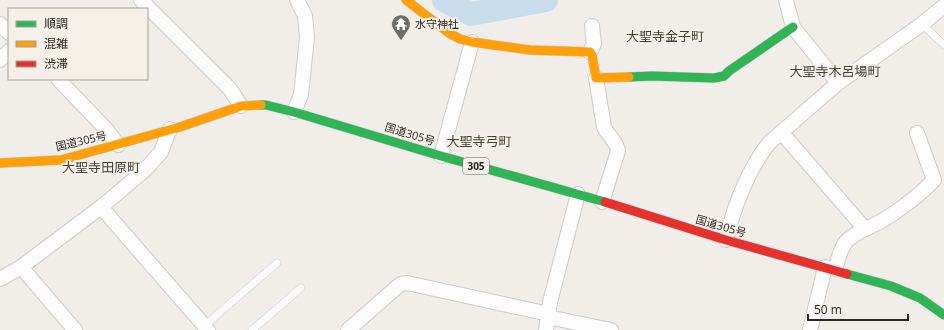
<svg xmlns="http://www.w3.org/2000/svg" width="944" height="330" font-family="'Open Sans','Noto Sans JP',sans-serif">
  <style>
    .lines { fill: none; stroke-linecap: round; stroke-linejoin: round }
    .river { stroke: #c7ddec; stroke-width: 24 }
    .lane-casing { stroke: #cccbc8; stroke-width: 8 }
    .street-casing { stroke: #cccbc8; stroke-width: 16 }
    .fast-casing { stroke: #cccbc8; stroke-width: 10 }
    .slow-casing { stroke: #cccbc8; stroke-width: 10 }
    .jam-casing { stroke: #cccbc8; stroke-width: 10 }
    .lane { stroke: #fdfcfc; stroke-width: 7 }
    .street { stroke: #fdfcfc; stroke-width: 14 }
    .fast { stroke: #30b455; stroke-width: 9 }
    .slow { stroke: #ff9f0a; stroke-width: 9 }
    .jam { stroke: #e5322d; stroke-width: 9 }
    .labels { text-anchor: middle; stroke-width: 4; stroke-linejoin: round; paint-order: stroke }
    .shield { fill: #f4efe7; stroke: #65635e; stroke-width: 1 }
    .shield-label { font-size: 10px; font-weight: bold; fill: #282724 }
    .poi-label { font-size: 11px; fill: #282724; stroke: #f4efe7; text-anchor: start }
    .street-label { font-size: 11px; fill: #282724; stroke: #f4efe7 }
    .quarter-label { font-size: 13px; fill: #423e38; stroke: #f4efe7 }
  </style>
  <rect width="100%" height="100%" fill="#f1eeea"/>
  <g class="lines">
    <polyline class="river" points="444,0 471,14 546,0"/>
    <g class="lane-casing">
      <g id="lane">
        <polyline points="922,24 944,45"/>
        <polyline points="204,326 277,263"/>
        <polyline points="252,330 301,288"/>
      </g>
    </g>
    <g class="street-casing">
      <g id="street">
        <polyline points="141,0 230,89 241,106"/>
        <polyline points="786,0 793,27 838,83"/>
        <polyline points="0,24 9,33"/>
        <polyline points="590,52 594,44 592,26"/>
        <polyline points="0,60 9,51"/>
        <path d="M 596,78 L 604,127 C 608,136 617,141 618,151 L 602,202"/>
        <polyline points="58,79 106,129 118,145"/>
        <polyline points="294,112 301,95 307,37 305,16 297,0"/>
        <path d="M 781,132 L 865,229 C 841,241 843,245 835,269"/>
        <polyline points="441,156 472,42"/>
        <polyline points="101,207 208,330"/>
        <path d="M 865,229 C 886,221 918,197 934,180 L 917,133"/>
        <path d="M 726,240 C 734,207 748,170 769,143 L 838,83 L 922,24 L 944,6"/>
        <polyline points="21,267 75,330"/>
        <polyline points="0,279 21,267 101,207 145,170 161,152 170,129"/>
        <polyline points="548,317 611,330"/>
        <polyline points="348,330 397,287 401,284 407,283 549,314"/>
        <polyline points="546,330 550,302 578,194"/>
        <polyline points="810,330 825,267"/>
      </g>
    </g>
    <g class="fast-casing">
      <g id="fast">
        <polyline points="629,77 652,76 714,78 724,76 729,71 793,27"/>
        <polyline points="261,105 266,105 294,112 441,156 605,202"/>
        <polyline points="847,274 891,286 920,298 944,315"/>
      </g>
    </g>
    <g class="slow-casing">
      <g id="slow">
        <polyline points="406,0 449,33 460,39 472,42 530,50 590,52 592,55 596,78 629,77"/>
        <polyline points="0,163 61,160 180,127 241,106 261,105"/>
      </g>
    </g>
    <g class="jam-casing">
      <polyline id="jam" points="605,202 726,240 847,274"/>
    </g>
    <use href="#lane" class="lane"/>
    <use href="#street" class="street"/>
    <use href="#fast" class="fast"/>
    <use href="#slow" class="slow"/>
    <use href="#jam" class="jam"/>
  </g>
  <defs>
    <g id="temple-pin" transform="scale(1)"><path d="M0 17L-7.5 6A9.5 9.5 0 1 1 7.5 6Z" fill="#6e6d69" stroke="#f4efe7"/><path d="M0-6L5-2H3V0L6.5 2.5H4V6H1.5V3h-3V6H-4V2.5H-6.5L-3 0V-2H-5Z" fill="#fff"/></g>
  </defs>
  <g fill-rule="evenodd">
    <use href="#temple-pin" x="401" y="24"/>
  </g>
  <g class="labels">
    <rect class="shield" x="463" y="158" width="26" height="16" rx="3"/>
    <g class="shield-label">
      <text x="476" y="170">305</text>
    </g>
    <g class="poi-label">
      <text x="415" y="28">水守神社</text>
    </g>
    <g class="street-label">
      <text transform="translate(410 134) rotate(17)" y="4">国道305号</text>
      <text transform="translate(81 141) rotate(-13)" y="4">国道305号</text>
      <text transform="translate(721 226) rotate(16)" y="4">国道305号</text>
    </g>
    <g class="quarter-label">
      <text x="665" y="41">大聖寺金子町</text>
      <text x="835" y="76">大聖寺木呂場町</text>
      <text x="479" y="146">大聖寺弓町</text>
      <text x="101" y="172">大聖寺田原町</text>
    </g>
  </g>
  <rect x="8" y="8" width="140" height="72" fill="#f4efe7" stroke="#a29f99"/>
  <rect x="16" y="21" width="20" height="6" fill="#30b455" stroke="#a29f99"/>
  <text x="44" y="28" font-size="12" fill="#282724">順調</text>
  <rect x="16" y="41" width="20" height="6" fill="#ff9f0a" stroke="#a29f99"/>
  <text x="44" y="48" font-size="12" fill="#282724">混雑</text>
  <rect x="16" y="61" width="20" height="6" fill="#e5322d" stroke="#a29f99"/>
  <text x="44" y="68" font-size="12" fill="#282724">渋滞</text>
  <path d="M808 314v6h100v-6" fill="none" stroke="#282724" stroke-width="2"/>
  <text x="814" y="314" font-size="12" fill="#282724" stroke="#f4efe7" stroke-width="3" paint-order="stroke">50 m</text>
</svg>
